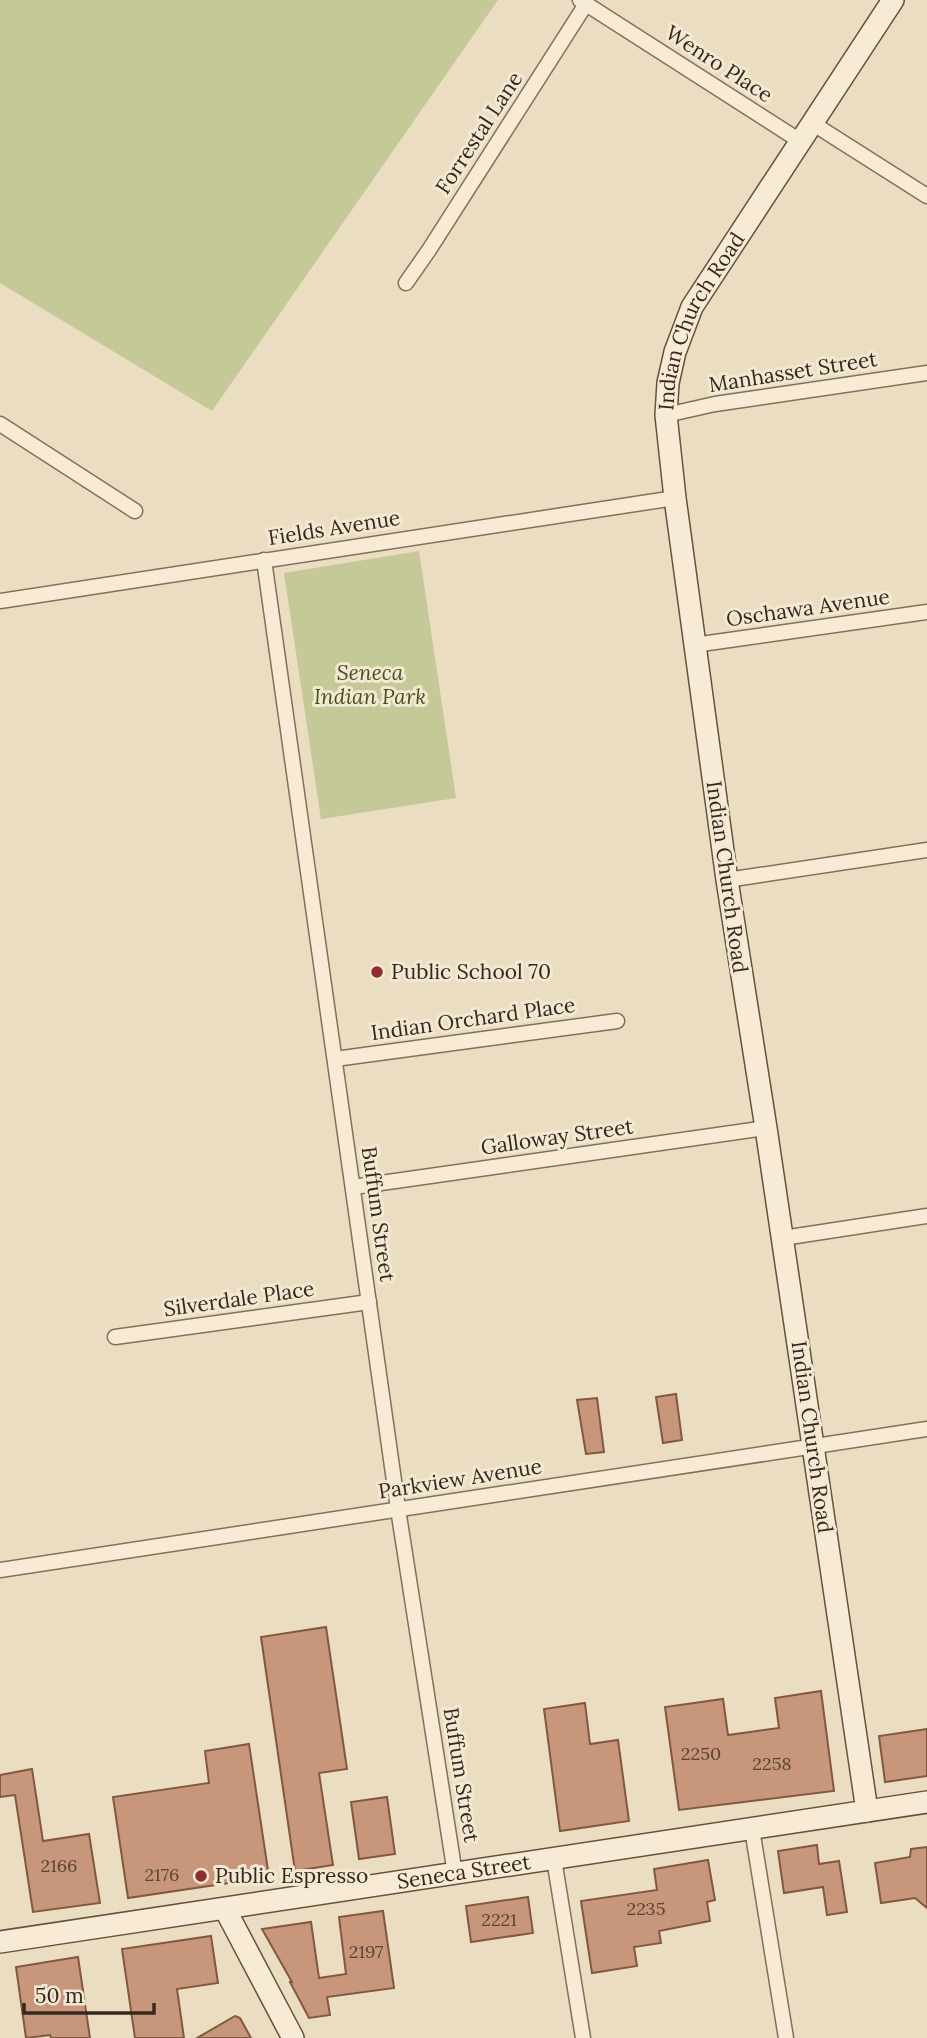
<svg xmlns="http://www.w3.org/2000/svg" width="927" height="2038" font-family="Lora,serif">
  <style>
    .green { fill: #c5c997 }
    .building { fill: #c8967a; stroke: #825841; stroke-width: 2 }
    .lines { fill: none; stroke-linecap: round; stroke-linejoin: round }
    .street-casing { stroke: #846f5a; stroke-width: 17 }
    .secondary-casing { stroke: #66503e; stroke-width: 24 }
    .street { stroke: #f7ebd5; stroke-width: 14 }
    .secondary { stroke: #f7ebd5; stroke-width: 21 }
    .poi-dot { fill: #902d33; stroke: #f3e8d1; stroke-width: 2.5 }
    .labels { text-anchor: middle; stroke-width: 6; stroke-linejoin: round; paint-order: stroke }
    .number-label { font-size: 18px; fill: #5a4435 }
    .street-label { font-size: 21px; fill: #35281e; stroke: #f3e8d1 }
    .park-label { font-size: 21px; font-style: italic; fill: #485025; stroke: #f3e8d1 }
    .poi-label { font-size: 21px; fill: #35281e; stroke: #f3e8d1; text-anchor: start }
  </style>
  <rect width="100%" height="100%" fill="#ebddc2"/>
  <g class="green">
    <polygon points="0,0 498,0 212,411 0,283"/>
    <polygon points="419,551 456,798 321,819 284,573"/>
  </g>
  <g class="building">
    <polygon points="676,1394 682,1440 663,1443 656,1397"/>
    <polygon points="597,1398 604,1452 586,1454 577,1400"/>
    <polygon points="326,1627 347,1769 319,1773 333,1865 295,1871 261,1637"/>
    <polygon points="821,1691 834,1791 679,1810 665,1707 723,1699 728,1735 779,1728 775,1698"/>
    <polygon points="585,1703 590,1744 618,1740 629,1821 560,1831 544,1709"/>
    <polygon points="927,1729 927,1776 885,1782 879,1736"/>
    <polygon points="249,1744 269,1877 128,1898 113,1797 209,1783 205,1751"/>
    <polygon points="32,1769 43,1841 89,1834 100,1903 33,1912 15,1795 0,1797 0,1775"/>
    <polygon points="387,1797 395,1854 359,1859 351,1802"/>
    <polygon points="817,1845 819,1864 839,1861 847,1912 827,1915 823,1887 784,1893 778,1851"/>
    <polygon points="927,1847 927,1908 915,1898 881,1903 875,1863 910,1857 911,1849"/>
    <polygon points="708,1860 715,1900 707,1902 710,1921 659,1931 661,1943 634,1947 637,1966 592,1973 581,1901 657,1890 654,1869"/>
    <polygon points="528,1897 533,1933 471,1942 466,1906"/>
    <polygon points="383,1911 394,1988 327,1997 330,2015 309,2018 290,1982 292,1982 262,1929 311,1922 319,1978 346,1974 339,1917"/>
    <polygon points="211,1936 218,1983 177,1989 184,2038 135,2038 122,1949"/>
    <polygon points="78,1957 90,2038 51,2038 50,2035 26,2038 16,1967"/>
    <polygon points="235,2016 240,2018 251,2038 197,2038"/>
  </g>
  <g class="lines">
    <g class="street-casing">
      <g id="street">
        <polyline points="580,0 800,141"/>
        <polyline points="812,123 927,196"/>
        <polyline points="406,283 429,250 586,4"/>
        <polyline points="666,415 715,404 927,373"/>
        <polyline points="0,424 135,511"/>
        <polyline points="264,560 398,1509 455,1874"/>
        <polyline points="0,601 675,498"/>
        <polyline points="694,645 927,612"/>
        <polyline points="727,880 927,850"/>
        <polyline points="335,1059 617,1021"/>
        <polyline points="353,1187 766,1128"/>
        <polyline points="783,1238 927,1216"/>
        <polyline points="115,1337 369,1302"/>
        <polyline points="0,1570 927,1429"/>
        <polyline points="752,1829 786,2038"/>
        <polyline points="554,1859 583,2038"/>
      </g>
    </g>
    <g class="secondary-casing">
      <g id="secondary">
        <path id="s1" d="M 867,1811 L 766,1128 L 727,880 L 675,498 L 666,415 L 668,383 L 675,352 L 692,307 L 893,0"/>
        <polyline points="225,1909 293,2038"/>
        <path id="s2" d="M 0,1942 L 927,1802"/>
      </g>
    </g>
    <use href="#street" class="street"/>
    <use href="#secondary" class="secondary"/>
  </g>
  <g class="poi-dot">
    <circle cx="377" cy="972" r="7"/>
    <circle cx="201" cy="1876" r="7"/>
  </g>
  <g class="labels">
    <g class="number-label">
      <text x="701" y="1760">2250</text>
      <text x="772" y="1770">2258</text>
      <text x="59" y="1872">2166</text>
      <text x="162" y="1881">2176</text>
      <text x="646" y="1915">2235</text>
      <text x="499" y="1926">2221</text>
      <text x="366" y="1958">2197</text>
    </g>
    <g class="street-label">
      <text transform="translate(719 64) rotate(33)" y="7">Wenro Place</text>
      <text transform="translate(479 133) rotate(-57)" y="7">Forrestal Lane</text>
      <text dy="7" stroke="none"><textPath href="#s1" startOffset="1512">Indian Church Road</textPath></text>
      <text transform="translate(793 372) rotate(-9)" y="7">Manhasset Street</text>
      <text transform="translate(334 528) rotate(-9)" y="7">Fields Avenue</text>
      <text transform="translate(808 608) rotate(-8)" y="7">Oschawa Avenue</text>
      <text transform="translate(727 877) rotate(82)" y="7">Indian Church Road</text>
      <text transform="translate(473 1019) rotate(-8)" y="7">Indian Orchard Place</text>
      <text transform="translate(557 1137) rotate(-8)" y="7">Galloway Street</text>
      <text transform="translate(378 1214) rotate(82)" y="7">Buffum Street</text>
      <text transform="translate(239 1299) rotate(-8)" y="7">Silverdale Place</text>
      <text transform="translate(812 1437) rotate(82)" y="7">Indian Church Road</text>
      <text transform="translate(460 1479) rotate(-9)" y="7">Parkview Avenue</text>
      <text transform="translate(461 1775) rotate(81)" y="7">Buffum Street</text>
      <text dy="7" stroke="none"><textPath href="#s2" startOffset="469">Seneca Street</textPath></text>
    </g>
    <g class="park-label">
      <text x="370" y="680">Seneca<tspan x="370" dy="24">Indian Park</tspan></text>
    </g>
    <g class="poi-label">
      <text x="391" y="979">Public School 70</text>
      <text x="215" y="1883">Public Espresso</text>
    </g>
  </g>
  <path d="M24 2003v10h130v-10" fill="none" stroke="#35281e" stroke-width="3.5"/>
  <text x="35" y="2003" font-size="21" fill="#35281e" stroke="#f3e8d1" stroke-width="5" paint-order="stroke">50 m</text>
</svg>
